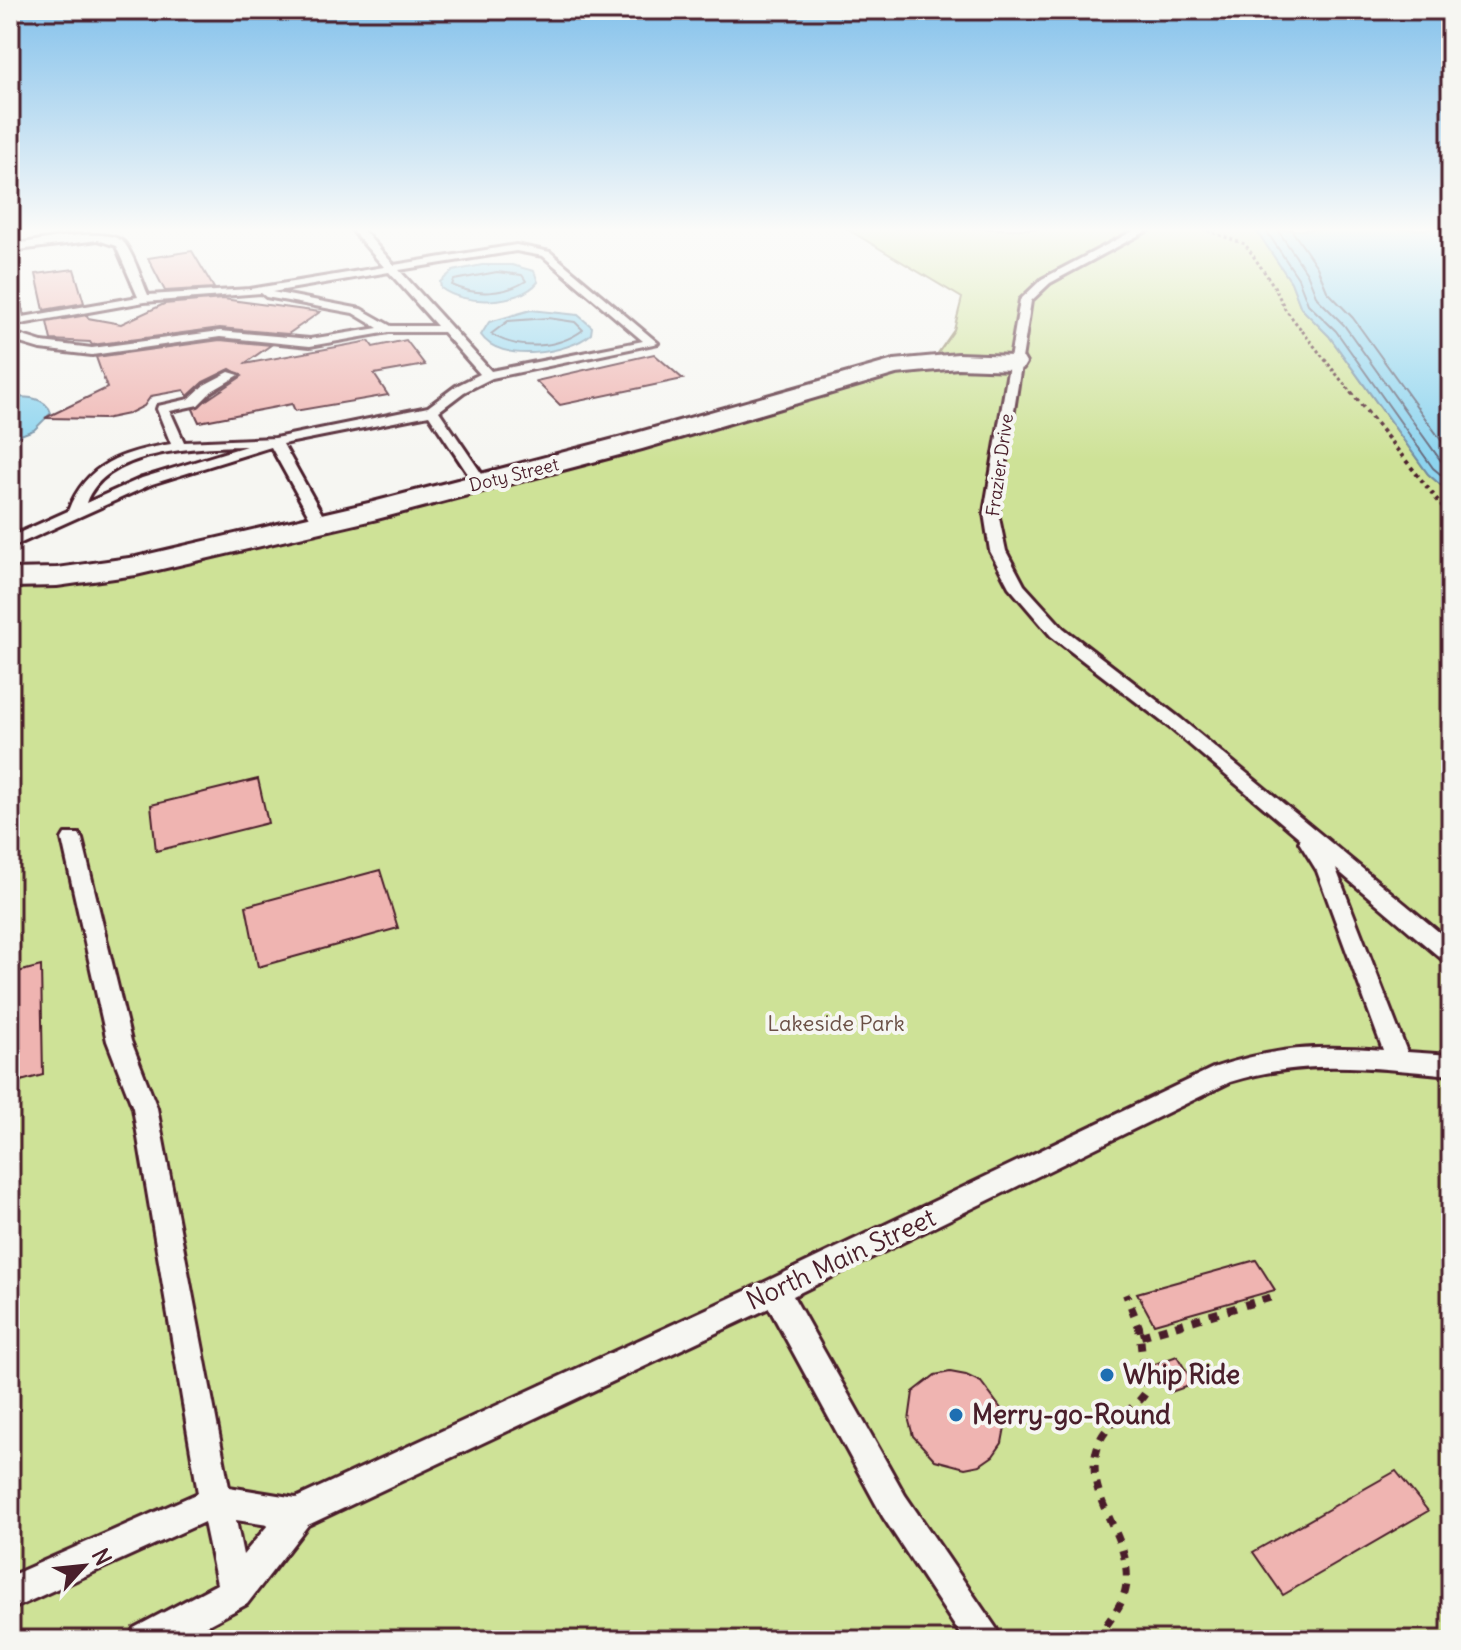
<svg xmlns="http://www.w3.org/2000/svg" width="1461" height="1650" font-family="Delius,sans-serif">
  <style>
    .green { fill: #cee297; stroke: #8c8061; stroke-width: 2 }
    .water { fill: #8dd4ef; stroke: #728ca1; stroke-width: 2 }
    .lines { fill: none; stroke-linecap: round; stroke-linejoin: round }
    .shore { stroke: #656779; stroke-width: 2 }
    .building { fill: #efb4b1; stroke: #4a1f2b; stroke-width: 2 }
    .service-casing { stroke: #4a1f2b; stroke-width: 6 }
    .minor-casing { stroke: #4a1f2b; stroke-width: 6 }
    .path-far2 { stroke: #4a1f2b; stroke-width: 3; stroke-dasharray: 3 3; stroke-linecap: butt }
    .path-far1 { stroke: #4a1f2b; stroke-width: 4; stroke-dasharray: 4 4; stroke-linecap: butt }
    .path { stroke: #4a1f2b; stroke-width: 8; stroke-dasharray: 9 9; stroke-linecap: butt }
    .service { fill: #f6f6f2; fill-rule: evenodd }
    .minor { fill: #f6f6f2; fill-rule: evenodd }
    .poi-dot { fill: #1f6fb2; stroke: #f6f6f2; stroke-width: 3 }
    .labels { text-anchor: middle; stroke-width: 8; stroke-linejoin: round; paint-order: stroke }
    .far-street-label { font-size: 18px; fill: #4a1f2b; stroke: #f6f6f2 }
    .park-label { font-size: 22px; fill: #6b5046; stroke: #f6f6f2 }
    .near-street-label { font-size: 26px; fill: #4a1f2b; stroke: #f6f6f2 }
    .near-poi-label { font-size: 26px; font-weight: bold; fill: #4a1f2b; stroke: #f6f6f2; text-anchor: start }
  </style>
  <rect width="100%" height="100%" fill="#f6f6f2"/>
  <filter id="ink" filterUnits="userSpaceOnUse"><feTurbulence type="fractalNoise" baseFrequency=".0125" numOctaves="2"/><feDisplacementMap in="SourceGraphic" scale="16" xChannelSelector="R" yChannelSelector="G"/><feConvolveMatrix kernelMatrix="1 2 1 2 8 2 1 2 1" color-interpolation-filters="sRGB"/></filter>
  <g filter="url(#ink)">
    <polygon class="green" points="847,229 1256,229 1291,282 1301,308 1329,336 1428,474 1451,494 1451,1640 10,1640 10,578 93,573 936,362 936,356 954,330 962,298"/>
    <g class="water">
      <polygon points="1451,229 1451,494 1428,474 1329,336 1301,308 1291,282 1256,230"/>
      <path d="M 482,265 L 512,265 L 534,271 L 538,282 C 519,305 464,306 441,288 L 440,282 L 453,271 Z"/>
      <path d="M 531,310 L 578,315 L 592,327 L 591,334 C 568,354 500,364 481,335 L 489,322 Z"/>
      <path d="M 10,397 C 25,397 46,396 51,413 L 34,430 L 10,439 Z"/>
    </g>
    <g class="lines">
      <g class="shore">
        <polyline points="1265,229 1298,278 1308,304 1336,331 1433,468 1451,483"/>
        <polyline points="1277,229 1307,273 1317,298 1344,325 1441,461 1451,470"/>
        <polyline points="1291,229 1317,267 1327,291 1353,318 1451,454"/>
        <path d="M 497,272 L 522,275 L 526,281 C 504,295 475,296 452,285 L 454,280 Z"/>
        <path d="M 548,318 L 575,322 L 583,330 C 557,349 519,351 491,334 L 508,321 Z"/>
      </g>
    </g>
    <g class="building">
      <polygon points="192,251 214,288 165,291 148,258"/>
      <polygon points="74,269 84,303 44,310 36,274"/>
      <polygon points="223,299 320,312 288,334 220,328 92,345 90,342 51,340 47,322 87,315 88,318 121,324 164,304"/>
      <polygon points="220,340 271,345 244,364 369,341 373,347 406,340 425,365 374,374 388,395 295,411 292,404 199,422 193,409 242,376 230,369 203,382 188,396 184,390 151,396 144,406 128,414 104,419 45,418 107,388 96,357"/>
      <polygon points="654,354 683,379 560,405 536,381"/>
      <polygon points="258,779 268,823 156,851 151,805"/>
      <polygon points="380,870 398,928 258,967 246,906"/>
      <polygon points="41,966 43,1075 10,1084 10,974"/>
      <polygon points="1256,1260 1275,1290 1154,1324 1137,1293"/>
      <polygon points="1177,1356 1194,1384 1168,1393 1152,1365"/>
      <polygon points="950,1372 966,1375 981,1382 1002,1410 1005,1427 1002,1443 993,1456 980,1465 965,1468 935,1460 913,1436 909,1421 913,1392 935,1375"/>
      <polygon points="1396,1471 1428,1511 1283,1595 1253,1552"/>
    </g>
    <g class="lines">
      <g class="service-casing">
        <g id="service">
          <path d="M 351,229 L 362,229 L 394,265 L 516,245 L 550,252 L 658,343 L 492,378 L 464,392 L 439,411 L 488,483 L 486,486 L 476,486 L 429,415 L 283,444 L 327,523 L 325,526 L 315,526 L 313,523 L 271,447 L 152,484 L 10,548 L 10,537 L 68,511 C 86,463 123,452 171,444 L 157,409 L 158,406 L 189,399 L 204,385 L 229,372 L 239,375 L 212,391 L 198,405 L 170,411 L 184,442 L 275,438 L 428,407 L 456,386 L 480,374 L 443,332 L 389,332 L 310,346 L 220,337 L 92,355 L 40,349 L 10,340 L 10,332 L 42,342 L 92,348 L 220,331 L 310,339 L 378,328 L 353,313 L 266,297 L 261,293 L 144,302 L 21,324 L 10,329 L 10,276 L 15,279 L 23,317 L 138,297 L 116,246 L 98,240 L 10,251 L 10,245 C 33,242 111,224 125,244 C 135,258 141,279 148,295 L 250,289 L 384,267 ZM 516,251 L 543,256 L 643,341 L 491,371 L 399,270 ZM 389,272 L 437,326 L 391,326 L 361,309 L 272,292 ZM 246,446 L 142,478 L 86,503 C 105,449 198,447 246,446 Z"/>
          <path d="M 1137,229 L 1150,229 L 1050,283 L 1031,301 L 998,513 L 1006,551 L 1024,585 L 1063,628 L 1181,719 L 1451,942 L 1451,962 L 1443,960 L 1336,869 L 1407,1052 L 1451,1055 L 1451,1075 C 1373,1068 1306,1058 1230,1082 L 793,1296 L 905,1495 L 996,1628 L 1001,1640 L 964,1640 L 883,1517 L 769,1308 L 308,1525 L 247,1604 L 180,1640 L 129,1640 L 134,1628 L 217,1584 L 204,1522 L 10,1610 L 10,1576 L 198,1493 L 133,1108 L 107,1041 L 62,839 L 65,834 L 79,834 L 82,839 L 131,1041 L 157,1108 L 229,1487 L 296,1498 L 765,1282 L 1213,1068 C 1275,1047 1318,1045 1383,1050 L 1317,871 L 1299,842 L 1301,839 L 1169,727 L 1051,636 L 1009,587 L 990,551 L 984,513 L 1020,300 L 1042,279 ZM 236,1520 L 268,1525 L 243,1555 Z"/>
        </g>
      </g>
      <g class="minor-casing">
        <polygon id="minor" points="958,354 1014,356 1023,358 1026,363 1023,368 1014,370 958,368 896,374 642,449 377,519 136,575 57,586 10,587 10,569 57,568 136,557 373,502 622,437 894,360"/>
      </g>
      <polyline class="path-far2" points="1202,229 1245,244 1274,286 1285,309 1352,394"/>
      <polyline class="path-far1" points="1351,392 1451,517"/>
      <g class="path">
        <polyline points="1141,1336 1272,1297"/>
        <path d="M 1096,1640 C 1106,1624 1123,1606 1126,1587 C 1134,1536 1081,1498 1098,1446 C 1105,1421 1133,1413 1146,1392 L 1139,1327 L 1126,1294"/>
      </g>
      <use href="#service" class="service"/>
      <use href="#minor" class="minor"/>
    </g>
  </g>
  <linearGradient id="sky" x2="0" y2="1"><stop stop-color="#83c1eb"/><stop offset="0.5" stop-color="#fbfbf9"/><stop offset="1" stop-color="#fbfbf9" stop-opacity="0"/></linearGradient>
  <rect width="1461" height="460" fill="url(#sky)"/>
  <g class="poi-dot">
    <circle cx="1107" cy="1375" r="8"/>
    <circle cx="956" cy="1415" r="8"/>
  </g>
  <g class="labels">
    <g class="far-street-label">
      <text transform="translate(1000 465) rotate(-82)" y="6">Frazier Drive</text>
      <text transform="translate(514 475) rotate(-14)" y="6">Doty Street</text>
    </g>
    <g class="park-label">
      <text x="836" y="1031">Lakeside Park</text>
    </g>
    <g class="near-street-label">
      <text transform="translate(841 1259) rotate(-25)" y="9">North Main Street</text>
    </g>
    <g class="near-poi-label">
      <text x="1123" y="1384">Whip Ride</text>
      <text x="972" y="1424">Merry-go-Round</text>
    </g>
  </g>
  <rect width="1461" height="1650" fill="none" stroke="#f6f6f2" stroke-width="40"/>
  <rect x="20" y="20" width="1421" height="1610" fill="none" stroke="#4a1f2b" stroke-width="3" filter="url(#ink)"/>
  <g transform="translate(84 1566) rotate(63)" stroke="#f6f6f2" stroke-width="6" paint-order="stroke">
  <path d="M0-6L14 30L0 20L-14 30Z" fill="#4a1f2b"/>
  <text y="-12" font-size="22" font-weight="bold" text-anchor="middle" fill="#4a1f2b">N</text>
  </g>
</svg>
